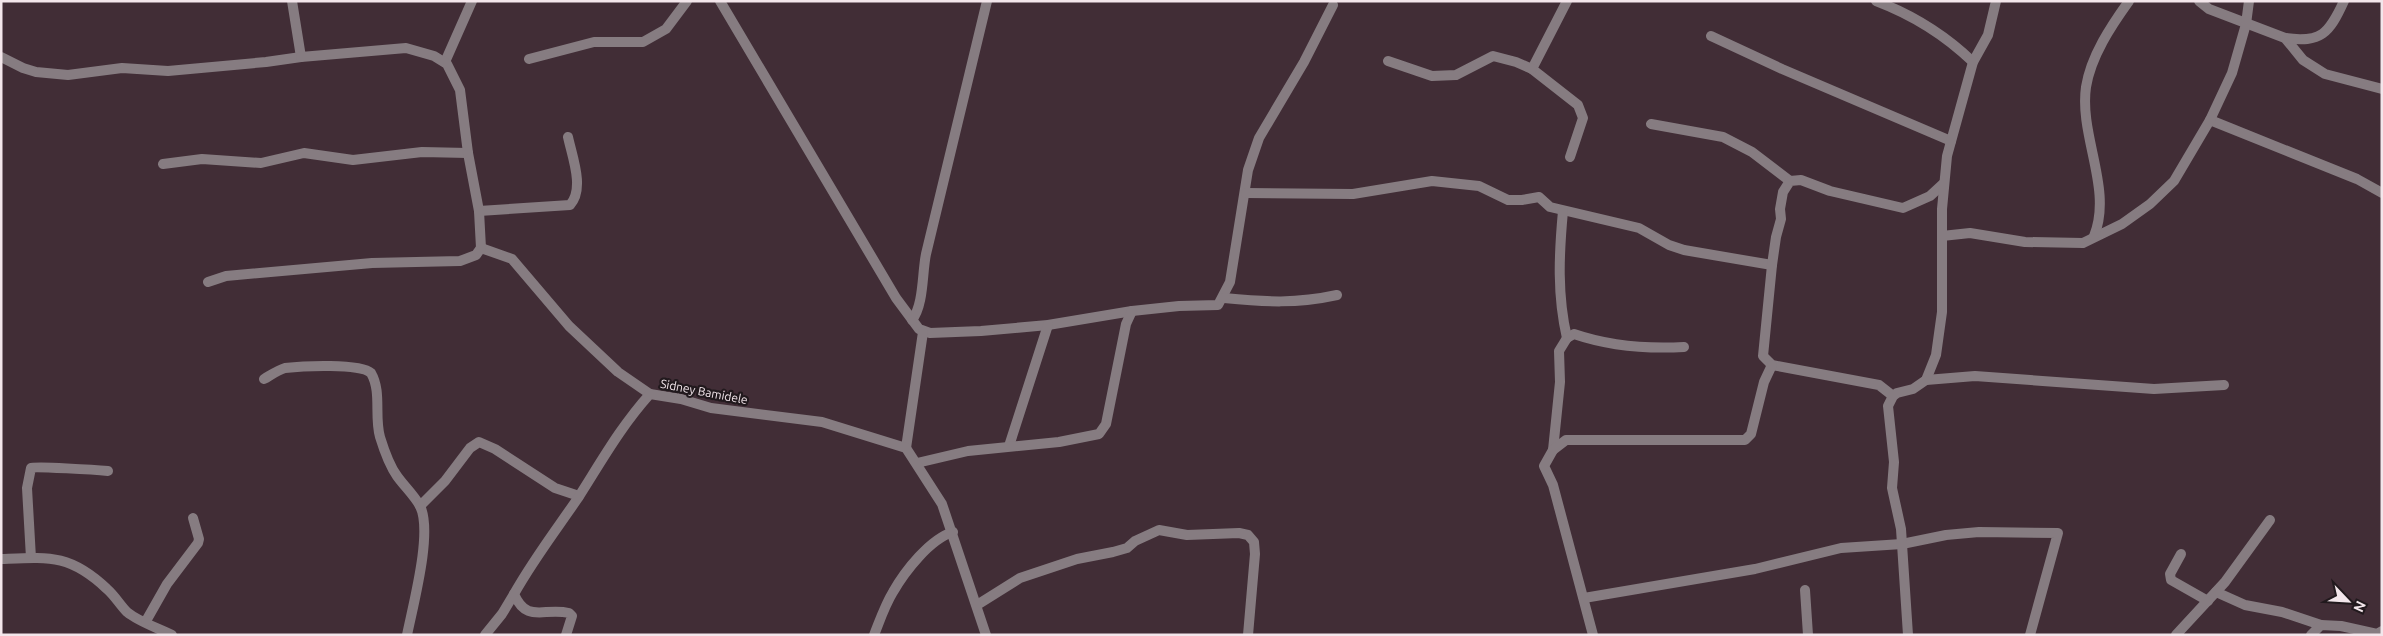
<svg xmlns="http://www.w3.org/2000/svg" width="2383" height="636" font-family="Ubuntu,sans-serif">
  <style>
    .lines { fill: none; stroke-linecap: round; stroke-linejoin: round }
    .minor { stroke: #867c81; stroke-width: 10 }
    .labels { text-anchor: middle; stroke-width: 4.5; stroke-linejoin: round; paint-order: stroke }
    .street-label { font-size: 12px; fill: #f3e6eb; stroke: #21191d }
  </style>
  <rect width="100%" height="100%" fill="#412d36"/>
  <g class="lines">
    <g class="minor">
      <polyline points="720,1 896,298 919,329 930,333 981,331 1048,325 1132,311 1179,306 1218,305 1230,282 1248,170 1259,138 1304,62 1333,5"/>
      <polyline points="1567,1 1532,69 1578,105 1583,118 1570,157"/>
      <path d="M 1876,1 C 1913,15 1944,34 1973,62"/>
      <polyline points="2199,1 2209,9 2285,38 2303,60 2325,74 2382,89"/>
      <polyline points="1711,36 1782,69 1951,141"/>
      <path d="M 2285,38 C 2321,43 2329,34 2344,1"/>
      <polyline points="1,57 23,68 36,72 68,75 122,68 168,71 266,62 301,57 292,1"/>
      <polyline points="529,59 594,42 643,42 666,29 687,1"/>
      <polyline points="1388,61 1432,76 1456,75 1493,56 1516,62 1532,69"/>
      <polyline points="445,62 472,1"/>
      <polyline points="2210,120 2357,179 2382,193"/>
      <polyline points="1651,124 1723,137 1752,152 1790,181"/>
      <polyline points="163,164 202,159 261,163 304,153 353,160 422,152 468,153"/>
      <polyline points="1246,193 1353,194 1432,181 1479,186 1508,200 1522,200 1539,197 1550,207 1639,228 1669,245 1684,250 1772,265"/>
      <path d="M 479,211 L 570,205 C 585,189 572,156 568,137"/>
      <path d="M 1563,211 C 1559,254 1557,295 1567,338"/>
      <polyline points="1942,236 1970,233 2025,242 2083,243 2122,224 2150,204 2174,181 2210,120 2232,73 2246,24 2249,1"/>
      <path d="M 2094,236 C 2113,189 2079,136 2086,87 C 2091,56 2111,26 2129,1"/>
      <polyline points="481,248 512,259 569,326 618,372 650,394"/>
      <polyline points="208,282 226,276 372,263 460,261 476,255 481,248 479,211 468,153 460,90 447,64 434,56 406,48 301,57"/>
      <path d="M 1224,298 C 1266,302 1296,304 1337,295"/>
      <path d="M 912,320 C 924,305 922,273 926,254 L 987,1"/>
      <path d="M 264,379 C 271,375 278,370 285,368 C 302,366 360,363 371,373 C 382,392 374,416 380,437 C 384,450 389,465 397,476 C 404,486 414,495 420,506 C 433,532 413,605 407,635"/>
      <polyline points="1926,380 1975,376 2154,389 2224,385"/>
      <polyline points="1893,396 1879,385 1772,365 1763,356 1772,265 1776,237 1781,219 1780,209 1783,192 1790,181 1801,180 1830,191 1903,208 1930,196 1943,184"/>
      <polyline points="1009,446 1048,325"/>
      <polyline points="906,448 923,332"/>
      <path d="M 1553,450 L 1560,382 L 1559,351 L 1567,338 L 1574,334 C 1609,346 1647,349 1684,347"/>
      <polyline points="917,463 968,451 1059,442 1099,434 1106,424 1126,324 1132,311"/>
      <polyline points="420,506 445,481 470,448 479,442 495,449 555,488 579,496"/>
      <polyline points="2181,554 2170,574 2171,580 2208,601"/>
      <path d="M 31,558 L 27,488 L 31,468 C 35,466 97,470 108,471"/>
      <path d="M 1,559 C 49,557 70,554 107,589 C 115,596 120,605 127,612 C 139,622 158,628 172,635"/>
      <polyline points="1805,590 1808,635"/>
      <polyline points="2216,592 2245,605 2282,612 2321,625"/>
      <polyline points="1584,598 1755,569 1841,548 1902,544 1946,535 1979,532 2058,533 2030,635"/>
      <polyline points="977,605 1020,578 1077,559 1113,552 1127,548 1135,541 1159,530 1187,535 1239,533 1248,535 1254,542 1255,554 1248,635"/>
      <polyline points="146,621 167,584 198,543 199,539 193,518"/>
      <polyline points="485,635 502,614 514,594"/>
      <path d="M 566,635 L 572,616 L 569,613 C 544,607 527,624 514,594 C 533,560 556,530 578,498 C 601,462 621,426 650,394 L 681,399 L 711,408 L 822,422 L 906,448 L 942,504 L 986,635"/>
      <path d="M 874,635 C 880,620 885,605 893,592 C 905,571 930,539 953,532"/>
      <polyline points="1593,635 1553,485 1544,466 1553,450 1566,440 1745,440 1751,434 1764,382 1772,365"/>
      <polyline points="1908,635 1901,529 1892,488 1894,462 1888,406 1893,396 1897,393 1913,389 1926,380 1936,355 1942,312 1942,209 1947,156 1973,62 1988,35 1996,1"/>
      <polyline points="2176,635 2225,582 2270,520"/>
      <polyline points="2311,635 2321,625 2341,626 2377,634 2382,631"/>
    </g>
  </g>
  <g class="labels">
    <g class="street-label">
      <text transform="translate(704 392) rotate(11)" y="4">Sidney Bamidele</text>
    </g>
  </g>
  <rect width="2383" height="636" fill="none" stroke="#f3e6eb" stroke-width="5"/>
  <g transform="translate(2348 601) rotate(115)" stroke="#21191d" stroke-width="4" paint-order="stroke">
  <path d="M0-4L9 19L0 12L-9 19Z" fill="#f3e6eb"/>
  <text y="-8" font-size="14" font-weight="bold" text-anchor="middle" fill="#f3e6eb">N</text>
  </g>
</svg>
